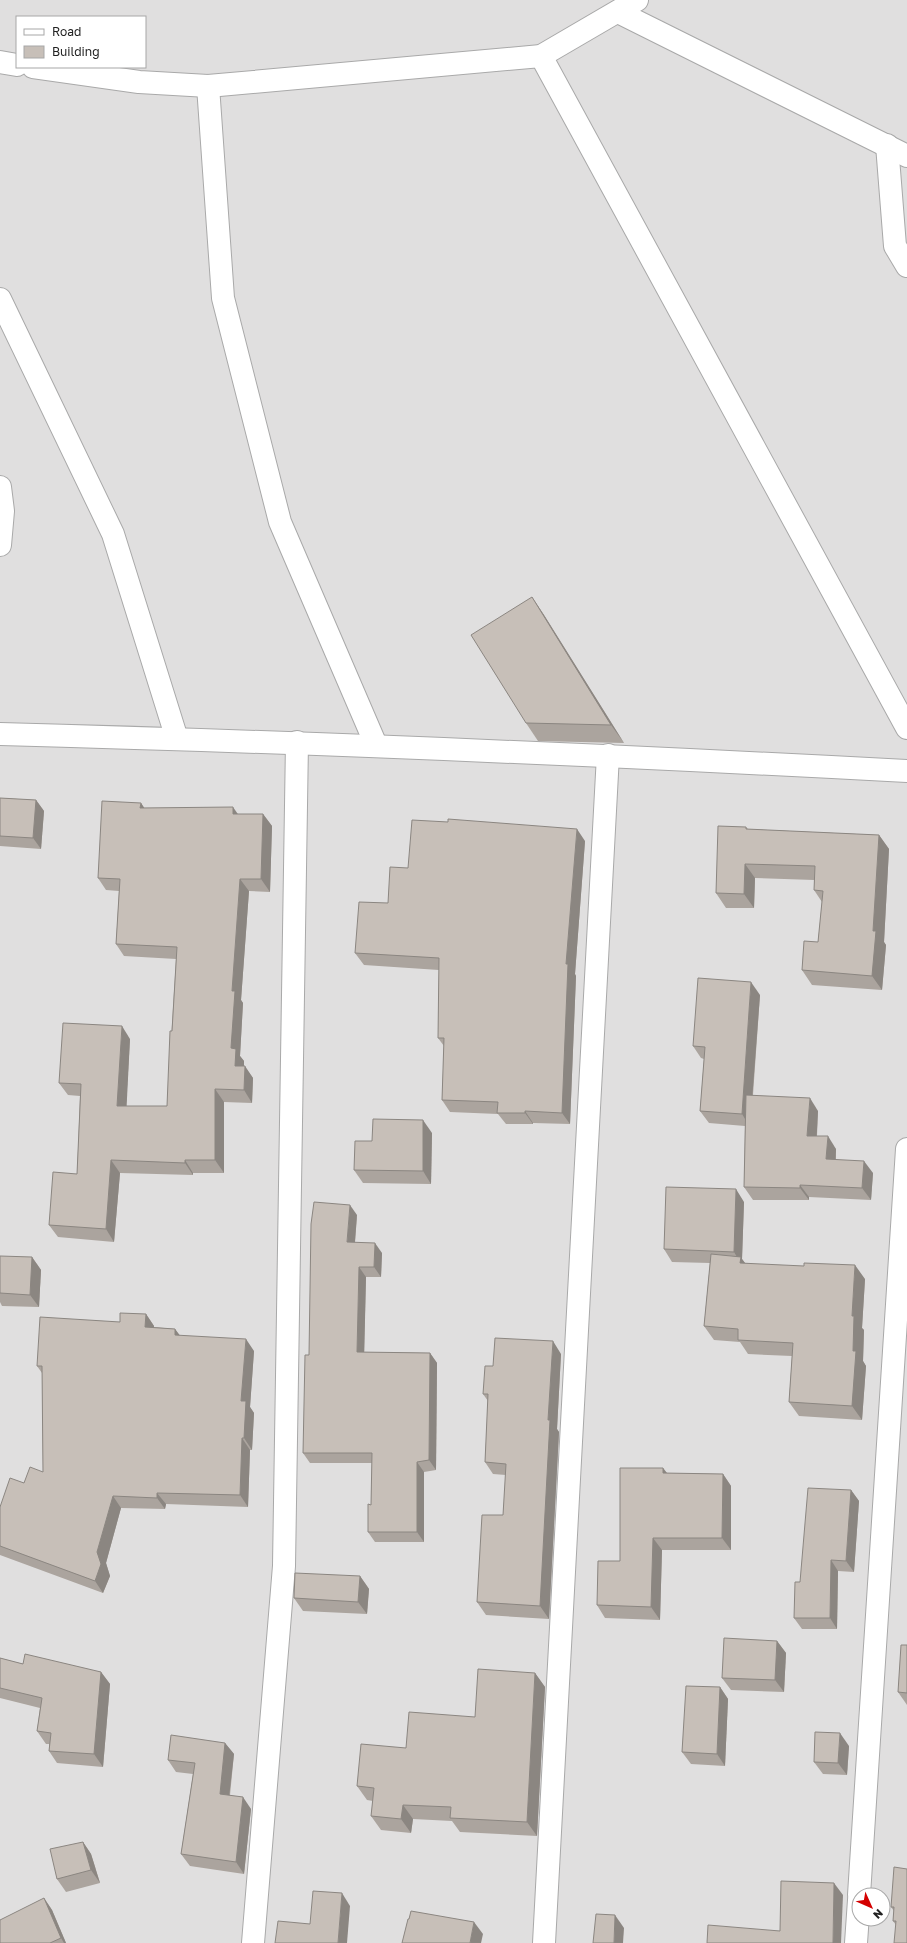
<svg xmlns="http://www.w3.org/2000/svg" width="907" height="1943" font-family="'Golos Text',sans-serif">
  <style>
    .residential { fill: #e0dfdf; fill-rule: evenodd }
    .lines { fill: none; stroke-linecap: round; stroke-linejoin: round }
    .minor-casing { stroke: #a9a9a9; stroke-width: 24 }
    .tertiary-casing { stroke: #a9a9a9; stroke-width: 24 }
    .minor { stroke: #fff; stroke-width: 22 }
    .tertiary { stroke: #fff; stroke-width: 22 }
    .wall { fill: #aba49e }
    .shaded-wall { fill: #8b8681 }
    .building { fill: #c7bfb8; stroke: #8b8681 }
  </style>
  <rect width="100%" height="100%" fill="#f2efe9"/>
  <path class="residential" d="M 0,0 L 907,0 L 907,1943 L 0,1943 ZM 17,17 L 145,17 L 145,67 L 17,67 ZM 859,1895 L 883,1895 L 883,1919 L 859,1919 Z"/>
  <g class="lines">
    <g class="minor-casing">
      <g id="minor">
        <polyline points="618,12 907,156"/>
        <polyline points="541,56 907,728"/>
        <polyline points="0,62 17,65"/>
        <polyline points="33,67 139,82 208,86 541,56 637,0"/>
        <polyline points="208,86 223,298 280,522 376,745"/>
        <polyline points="887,145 895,246 907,266"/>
        <polyline points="0,299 113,534 177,739"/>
        <polyline points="0,487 3,511 0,545"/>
        <polyline points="859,1895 907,1149"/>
        <polyline points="253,1943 284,1566 297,742"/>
        <polyline points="544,1943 608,755"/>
        <polyline points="856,1943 859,1900"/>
      </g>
    </g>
    <g class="tertiary-casing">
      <path id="tertiary" d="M 0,734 C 303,742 605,755 907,771"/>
    </g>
    <use href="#minor" class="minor"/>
    <use href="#tertiary" class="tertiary"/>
  </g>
  <g class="wall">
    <polygon points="532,597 544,615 624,743 538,741 526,723"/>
    <polygon points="0,798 36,800 44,811 41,849 0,846"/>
    <polygon points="141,803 144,808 238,814 263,814 272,826 270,892 249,891 241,1000 243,1003 240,1056 244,1061 244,1066 253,1078 252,1103 224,1102 224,1173 193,1173 193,1175 120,1173 114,1242 58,1237 49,1225 77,1174 80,1096 68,1095 59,1083 130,1039 126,1106 167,1106 176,959 124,956 116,944 119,891 106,890 98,878"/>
    <polygon points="746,827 748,829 879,835 889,849 884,942 886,945 882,990 812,985 802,970 818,942 822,902 814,890 814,880 755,878 754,908 726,908 716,893"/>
    <polygon points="585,841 575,974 576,976 570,1124 533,1123 533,1124 506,1124 498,1114 450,1112 442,1100 444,1046 438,1038 439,970 364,965 355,953 388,903 408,868"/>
    <polygon points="760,995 753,1095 818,1111 817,1136 836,1149 836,1159 873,1173 871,1200 809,1197 809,1200 753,1200 744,1187 745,1126 709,1123 700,1111 704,1059 701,1058 693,1046"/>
    <polygon points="432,1133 431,1184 363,1183 354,1170 372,1141"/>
    <polygon points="744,1202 742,1259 745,1263 865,1279 862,1328 864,1330 863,1361 866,1366 862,1420 799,1416 789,1402 792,1356 748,1354 740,1342 714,1340 704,1326 710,1263 672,1262 664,1249"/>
    <polygon points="357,1215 355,1243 382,1253 381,1277 366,1277 364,1352 430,1353 437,1363 436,1470 424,1472 424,1542 375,1542 368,1532 371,1505 372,1463 310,1463 303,1453 309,1355"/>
    <polygon points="32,1257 41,1270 39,1307 2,1306 0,1302 0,1293"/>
    <polygon points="146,1314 154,1326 154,1327 175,1329 180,1336 254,1351 250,1407 254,1413 252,1450 250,1450 248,1507 166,1504 165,1509 121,1508 106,1563 110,1576 103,1593 0,1555 0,1507 24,1483 43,1472 42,1373 37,1366 120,1322"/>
    <polygon points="561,1354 557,1429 559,1432 549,1619 486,1615 477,1602 503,1515 506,1475 493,1474 485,1462 488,1401 483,1394"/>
    <polygon points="663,1468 667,1473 723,1474 731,1486 731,1550 662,1550 660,1620 605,1618 597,1605 620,1561"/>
    <polygon points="851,1490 859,1501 854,1572 838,1571 837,1629 802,1629 794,1618 800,1582"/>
    <polygon points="360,1576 369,1589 367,1614 303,1611 294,1598"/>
    <polygon points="777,1641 786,1653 784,1692 731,1690 722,1678"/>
    <polygon points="907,1645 907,1705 898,1692"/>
    <polygon points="0,1658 23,1664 101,1672 110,1684 103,1767 57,1763 49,1751 49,1744 46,1744 37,1731 40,1708 0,1698"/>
    <polygon points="535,1673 545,1687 537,1836 460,1832 452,1821 413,1819 411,1833 381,1830 371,1816 373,1801 367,1800 357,1786 406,1748 475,1717"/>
    <polygon points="720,1687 728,1699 725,1766 691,1764 682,1752"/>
    <polygon points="225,1743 234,1754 230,1795 251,1809 244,1874 190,1866 181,1854 193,1774 176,1772 168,1760"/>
    <polygon points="849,1746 847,1775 823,1774 814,1762"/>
    <polygon points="83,1842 91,1854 100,1883 66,1892 57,1879"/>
    <polygon points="907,1869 896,1925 893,1921 894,1911 891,1907"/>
    <polygon points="44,1898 52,1910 66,1943 0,1943"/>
  </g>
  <g class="shaded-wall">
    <polygon points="532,597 544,615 624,743 611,725"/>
    <polygon points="36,800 44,811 41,849 33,838"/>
    <polygon points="141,803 149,815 140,808"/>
    <polygon points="233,807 242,820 233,814"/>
    <polygon points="263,814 272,826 270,892 261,879"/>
    <polygon points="577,829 585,841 575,974 576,976 570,1124 562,1113 566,964"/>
    <polygon points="879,835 889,849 884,942 886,945 882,990 872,976 873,931"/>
    <polygon points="745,864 755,878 754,908 744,894"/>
    <polygon points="240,879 249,891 241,1000 243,1003 240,1056 244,1061 244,1078 235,1066 231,1048 232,991"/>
    <polygon points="751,982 760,995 750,1127 742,1114"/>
    <polygon points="122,1026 130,1039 126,1118 117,1106"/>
    <polygon points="245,1066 253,1078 252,1103 244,1090"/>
    <polygon points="215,1089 224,1102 224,1173 215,1160"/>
    <polygon points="810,1098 818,1111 816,1148 807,1136"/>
    <polygon points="525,1111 533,1123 533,1124 525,1113"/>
    <polygon points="423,1120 432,1133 431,1184 423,1171"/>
    <polygon points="828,1136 836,1149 835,1171 826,1159"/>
    <polygon points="111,1160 120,1173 114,1242 106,1229"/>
    <polygon points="185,1160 193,1173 193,1175 185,1163"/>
    <polygon points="864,1161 873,1173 871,1200 862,1188"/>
    <polygon points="800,1185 809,1197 809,1200 800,1188"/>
    <polygon points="736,1189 744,1202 742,1259 751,1271 740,1263 740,1262 734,1252"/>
    <polygon points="350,1205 357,1215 354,1253 347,1242"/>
    <polygon points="375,1243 382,1253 381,1277 374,1267"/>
    <polygon points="32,1257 41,1270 39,1307 30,1295"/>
    <polygon points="855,1265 865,1279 862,1328 864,1330 863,1361 866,1366 862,1420 852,1406 852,1316"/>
    <polygon points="359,1267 366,1277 364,1362 357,1352"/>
    <polygon points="146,1314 154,1326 153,1338 145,1327"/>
    <polygon points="175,1329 184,1341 175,1335"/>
    <polygon points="246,1339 254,1351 250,1407 254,1413 252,1450 244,1438 241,1401"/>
    <polygon points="553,1341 561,1354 557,1429 559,1432 549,1619 540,1606 548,1420"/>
    <polygon points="430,1353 437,1363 436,1470 429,1460"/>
    <polygon points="242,1438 250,1450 248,1507 240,1495"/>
    <polygon points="417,1462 424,1472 424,1542 417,1532"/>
    <polygon points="663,1468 672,1480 663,1473"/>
    <polygon points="723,1474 731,1486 731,1550 722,1538"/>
    <polygon points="851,1490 859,1501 854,1572 846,1561"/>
    <polygon points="157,1493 166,1504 165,1509 157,1498"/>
    <polygon points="113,1496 121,1508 106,1563 110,1576 103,1593 95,1581 97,1552"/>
    <polygon points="653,1538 662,1550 660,1620 651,1607"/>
    <polygon points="831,1560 838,1571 837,1629 830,1618"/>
    <polygon points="360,1576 369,1589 367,1614 358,1602"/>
    <polygon points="777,1641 786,1653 784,1692 775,1680"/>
    <polygon points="101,1672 110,1684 103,1767 94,1754"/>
    <polygon points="535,1673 545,1687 537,1836 527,1822"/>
    <polygon points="720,1687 728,1699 725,1766 717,1754"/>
    <polygon points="840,1733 849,1746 847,1775 838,1763"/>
    <polygon points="225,1743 234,1754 228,1806 220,1794"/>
    <polygon points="243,1797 251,1809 244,1874 236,1862"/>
    <polygon points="403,1805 413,1819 411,1833 401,1819"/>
    <polygon points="83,1842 91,1854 100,1883 91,1870"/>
    <polygon points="834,1883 843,1895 841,1943 833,1943"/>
    <polygon points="342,1893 350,1906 347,1943 338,1943"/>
    <polygon points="44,1898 52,1910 66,1943 64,1943 61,1938"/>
    <polygon points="615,1915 624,1928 623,1943 614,1943"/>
    <polygon points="474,1922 483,1934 481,1943 470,1943"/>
  </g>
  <g class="building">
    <polygon points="532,597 611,725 526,723 471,635"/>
    <polygon points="0,798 36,800 33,838 0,836"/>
    <polygon points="102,801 141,803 140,808 233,807 233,814 263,814 261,879 240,879 232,991 235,991 231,1048 236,1049 235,1066 245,1066 244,1090 215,1089 215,1160 185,1160 185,1163 111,1160 106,1229 49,1225 53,1172 77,1174 81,1084 59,1083 63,1023 122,1026 117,1106 167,1106 170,1031 172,1031 177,947 116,944 120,879 98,878"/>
    <polygon points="448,819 577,829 566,964 568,964 562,1113 525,1111 525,1113 497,1113 498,1102 442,1100 444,1038 438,1038 439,958 355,953 359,902 388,903 390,867 408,868 412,820 448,822"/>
    <polygon points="718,826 746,827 746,829 879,835 873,931 876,931 872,976 802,970 804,941 818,942 823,891 814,890 815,866 745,864 744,894 716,893"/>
    <polygon points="698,978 751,982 742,1114 700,1111 705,1047 693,1046"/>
    <polygon points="746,1095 810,1098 807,1136 828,1136 826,1159 864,1161 862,1188 800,1185 800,1188 744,1187"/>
    <polygon points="373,1119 423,1120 423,1171 354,1170 355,1141 372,1141"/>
    <polygon points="666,1187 736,1189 734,1252 664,1249"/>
    <polygon points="314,1202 350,1205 347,1242 375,1243 374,1267 359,1267 357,1352 430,1353 429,1460 417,1462 417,1532 368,1532 368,1504 371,1505 372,1453 303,1453 305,1355 309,1355 311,1224"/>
    <polygon points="711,1254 741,1257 740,1263 804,1266 804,1263 855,1265 852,1316 854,1316 853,1351 856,1351 852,1406 789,1402 793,1343 738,1340 738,1329 704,1326"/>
    <polygon points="0,1256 32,1257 30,1295 0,1293"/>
    <polygon points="120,1313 146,1314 145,1327 175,1329 175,1335 246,1339 241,1401 246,1401 244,1438 242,1438 240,1495 157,1493 157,1498 113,1496 97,1552 101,1564 95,1581 0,1546 0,1507 10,1478 24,1483 30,1467 43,1472 42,1366 37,1366 40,1317 120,1322"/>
    <polygon points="495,1338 553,1341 548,1420 550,1420 540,1606 477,1602 482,1515 503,1515 506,1464 485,1462 488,1394 483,1394 485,1366 493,1366"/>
    <polygon points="620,1468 663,1468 663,1473 723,1474 722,1538 653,1538 651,1607 597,1605 598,1561 620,1561"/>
    <polygon points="808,1488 851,1490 846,1561 831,1560 830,1618 794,1618 795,1582 800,1582"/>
    <polygon points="295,1573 360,1576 358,1602 294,1598"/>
    <polygon points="724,1638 777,1641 775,1680 722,1678"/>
    <polygon points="901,1645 907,1645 907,1693 898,1692"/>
    <polygon points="25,1654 101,1672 94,1754 49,1751 51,1733 37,1731 42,1698 0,1688 0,1658 23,1664"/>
    <polygon points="478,1669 535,1673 527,1822 450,1818 451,1807 403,1805 401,1819 371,1816 374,1788 357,1786 361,1744 406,1748 409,1712 475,1717"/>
    <polygon points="686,1686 720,1687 717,1754 682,1752"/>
    <polygon points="815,1732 840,1733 838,1763 814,1762"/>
    <polygon points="171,1735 225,1743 220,1794 243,1797 236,1862 181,1854 195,1763 168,1760"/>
    <polygon points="83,1842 91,1870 57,1879 50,1849"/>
    <polygon points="894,1867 907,1869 907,1943 894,1943 896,1921 893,1921 894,1907 891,1907"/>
    <polygon points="781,1881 834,1883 833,1943 707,1943 708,1925 780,1931"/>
    <polygon points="313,1891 342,1893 338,1943 275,1943 278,1921 310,1924"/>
    <polygon points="44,1898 61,1938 50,1943 0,1943 0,1920"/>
    <polygon points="411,1911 474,1922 470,1943 402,1943 408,1919 409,1919"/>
    <polygon points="596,1914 615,1915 614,1943 593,1943"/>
  </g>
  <rect x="16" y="16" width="130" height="52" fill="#ffffff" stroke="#a7a7a7"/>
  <rect x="24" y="29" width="20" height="6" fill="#ffffff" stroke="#a7a7a7"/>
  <text x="52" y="36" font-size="12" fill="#222222">Road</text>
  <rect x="24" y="46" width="20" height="12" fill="#c7bfb8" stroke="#a7a7a7"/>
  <text x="52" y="56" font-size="12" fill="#222222">Building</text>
  <g transform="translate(871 1907) rotate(135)"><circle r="19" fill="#ffffff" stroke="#a7a7a7"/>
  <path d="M0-3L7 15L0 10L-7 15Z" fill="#d40000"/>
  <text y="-6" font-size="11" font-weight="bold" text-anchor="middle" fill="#222222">N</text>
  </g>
</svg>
